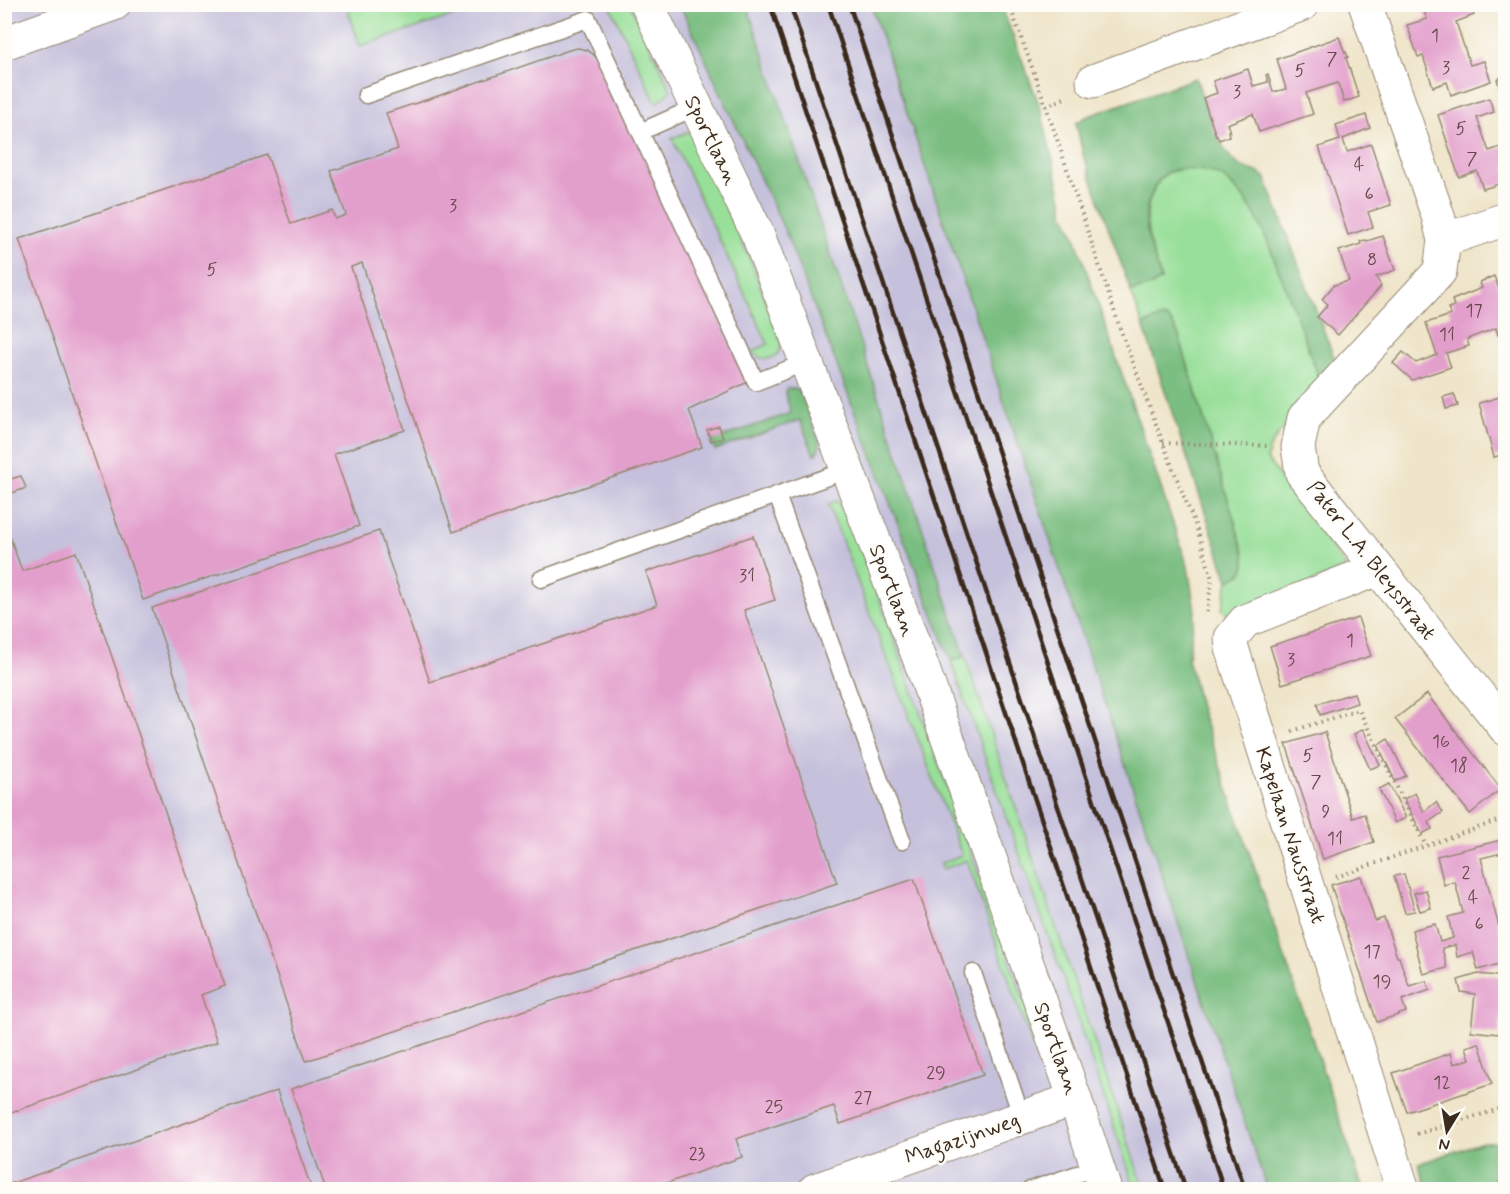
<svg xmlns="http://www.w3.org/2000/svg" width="1510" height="1194" font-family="Mynerve,sans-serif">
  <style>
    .industrial { fill: #c5c0db }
    .green { fill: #98df99; stroke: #6a845c; stroke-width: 1.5 }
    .forest { fill: #7abe81; stroke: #5a7450; stroke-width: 1.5 }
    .building { fill: #e39fcc }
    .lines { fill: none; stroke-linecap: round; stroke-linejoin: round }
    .service-casing { stroke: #958874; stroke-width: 19 }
    .minor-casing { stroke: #958874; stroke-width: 35 }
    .tertiary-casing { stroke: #958874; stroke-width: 35 }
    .path { stroke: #958874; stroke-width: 4; stroke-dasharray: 1.5 4.5; stroke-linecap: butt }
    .service { stroke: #fff; stroke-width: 16 }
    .minor { stroke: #fff; stroke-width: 33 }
    .tertiary { stroke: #fff; stroke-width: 33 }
    .rail { stroke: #3b2a1e; stroke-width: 4.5 }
    .labels { text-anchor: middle; stroke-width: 5; stroke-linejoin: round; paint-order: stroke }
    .number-label { font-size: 18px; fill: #65474a }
    .street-label { font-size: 21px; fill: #3b2a1e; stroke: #fdfcf7 }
  </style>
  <rect width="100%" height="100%" fill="#fdfcf7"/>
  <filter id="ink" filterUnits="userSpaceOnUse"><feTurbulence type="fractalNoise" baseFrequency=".0167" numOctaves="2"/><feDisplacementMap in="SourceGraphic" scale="12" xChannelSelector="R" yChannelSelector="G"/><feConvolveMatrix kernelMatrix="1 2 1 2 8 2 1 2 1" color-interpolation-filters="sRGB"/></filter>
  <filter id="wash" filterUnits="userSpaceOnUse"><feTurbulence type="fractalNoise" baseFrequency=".008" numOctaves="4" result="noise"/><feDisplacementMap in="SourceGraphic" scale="24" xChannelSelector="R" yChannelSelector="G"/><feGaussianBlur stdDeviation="1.35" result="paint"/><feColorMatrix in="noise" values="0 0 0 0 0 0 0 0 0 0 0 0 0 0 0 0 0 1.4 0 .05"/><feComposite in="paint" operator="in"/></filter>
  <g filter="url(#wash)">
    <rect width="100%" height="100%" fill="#efe5ca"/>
    <polygon class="industrial" points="5,5 871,5 1267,1189 5,1190"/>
    <g class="green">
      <polygon points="346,4 486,4 486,5 360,46"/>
      <polygon points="610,5 630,5 671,90 666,96 656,103"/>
      <path d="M 689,132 L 692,135 L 752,264 L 780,339 C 785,358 764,365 752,352 L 768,344 L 672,138 Z"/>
      <path d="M 1182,169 L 1203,170 L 1223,177 L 1243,197 L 1260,223 L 1291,300 L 1322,387 L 1278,435 L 1270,447 L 1267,459 L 1346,567 L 1232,620 L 1222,609 L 1228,581 L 1242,573 L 1245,565 L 1245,556 L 1179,336 L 1172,323 L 1159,318 L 1143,325 L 1131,292 L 1153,285 L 1161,280 C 1152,248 1137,217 1156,186 C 1159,181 1164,174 1169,172 C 1173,171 1178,170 1182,169 Z"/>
      <polygon points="837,501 850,518 1040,1045 1042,1053 1036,1056 967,860 943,869 941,863 962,855 828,504"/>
      <polygon points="965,656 1144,1189 1135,1189 1078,1020 951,661"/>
    </g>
    <g class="forest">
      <polygon points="680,5 747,5 965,656 951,661 785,231"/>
      <polygon points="871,5 1001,5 1040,107 1063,203 1063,212 1073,231 1188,567 1195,611 1188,658 1200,707 1363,1189 1267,1189"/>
      <path d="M 1196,78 C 1204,101 1217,148 1236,163 C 1244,170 1257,169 1265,177 L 1338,368 L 1322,387 C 1308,348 1294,309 1279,271 C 1269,245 1260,219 1243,197 C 1238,191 1230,183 1224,178 C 1213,170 1178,166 1167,173 C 1155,180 1148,201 1146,213 C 1144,233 1156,261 1161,280 L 1153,285 L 1131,292 L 1090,175 L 1087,164 L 1084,158 L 1076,123 L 1086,117 Z"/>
      <polygon points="1159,318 1167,318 1172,323 1179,336 1245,556 1245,565 1242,573 1228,581 1143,325"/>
      <polygon points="787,388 798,390 802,396 820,444 818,451 814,455 800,420 715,450 711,441 791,413 785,393"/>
      <polygon points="1483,1142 1494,1142 1502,1150 1497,1187 1498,1189 1428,1189 1418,1164"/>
    </g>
    <g id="blocks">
      <g class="building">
        <polygon points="1426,4 1470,4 1474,15 1456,22 1470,65 1484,61 1491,81 1451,95 1447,82 1433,87 1423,56 1418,57 1407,25 1427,19 1422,6"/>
        <polygon points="1339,37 1345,53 1346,52 1348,57 1346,58 1359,97 1344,102 1338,83 1306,93 1313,114 1259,132 1253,114 1227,124 1230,131 1228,131 1229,136 1219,140 1217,135 1216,136 1203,98 1217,93 1213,81 1248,69 1253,86 1268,82 1266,75 1268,74 1273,92 1286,89 1277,59"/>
        <polygon points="578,48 587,50 594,55 600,62 748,382 689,410 702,447 453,532 362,263 351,267 405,430 334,454 359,526 143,600 19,239 267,155 291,224 332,210 335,219 346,215 331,171 398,149 386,113 432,98 569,50"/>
        <polygon points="1506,76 1506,94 1502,95 1497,79"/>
        <polygon points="1489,98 1494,112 1477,118 1489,151 1506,145 1506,182 1483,189 1477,171 1459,177 1438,115"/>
        <polygon points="1366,115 1370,128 1343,139 1347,152 1371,144 1391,205 1368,212 1373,227 1348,235 1319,147 1340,140 1336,125"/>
        <polygon points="1383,236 1395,270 1376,277 1381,286 1338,335 1317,317 1328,304 1322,299 1334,285 1349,281 1339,251 1361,244 1360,241 1366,240 1367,241"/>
        <polygon points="1494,276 1501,294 1506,292 1506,333 1498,335 1496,328 1467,339 1469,346 1446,353 1451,367 1412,380 1393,363 1403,352 1416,363 1437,355 1426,323 1451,315 1448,308 1454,306 1452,300 1482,288 1480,282"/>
        <polygon points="1454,394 1458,406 1446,409 1443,397"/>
        <polygon points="1506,395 1506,454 1494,457 1479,403"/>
        <polygon points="719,426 723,438 711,441 707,430"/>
        <polygon points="21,476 26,488 4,496 4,481"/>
        <polygon points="4,520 22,571 76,552 225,986 201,995 217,1042 4,1115"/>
        <polygon points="379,531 430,682 657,605 646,572 753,536 775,600 744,610 837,883 306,1061 152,608"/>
        <polygon points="1358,618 1371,656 1282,684 1270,646"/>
        <polygon points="1354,693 1357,703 1320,715 1317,704"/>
        <polygon points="1427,694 1501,789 1470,814 1395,719"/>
        <polygon points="1363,729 1380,765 1370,769 1354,734"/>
        <polygon points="1325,732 1353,818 1365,814 1374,842 1323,859 1286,744"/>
        <polygon points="1388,739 1406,776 1395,781 1378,745"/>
        <polygon points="1389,784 1406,818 1395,823 1379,789"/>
        <polygon points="1415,793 1424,812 1436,802 1443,812 1429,822 1432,829 1422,834 1404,799"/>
        <polygon points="1505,839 1506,852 1481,858 1506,954 1506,962 1478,970 1473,952 1457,957 1455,945 1442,948 1447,968 1423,974 1412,930 1435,924 1440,942 1453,938 1448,917 1463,913 1455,882 1444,885 1437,856"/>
        <polygon points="1404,874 1415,911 1405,913 1394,876"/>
        <polygon points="1361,876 1375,921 1384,918 1397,957 1399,957 1409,986 1426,981 1430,990 1402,1000 1406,1012 1377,1022 1331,885"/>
        <polygon points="914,879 983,1075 840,1124 834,1106 736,1139 742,1157 647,1190 594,1190 594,1188 588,1190 326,1190 291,1089"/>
        <polygon points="1426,890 1431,908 1420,911 1414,893"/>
        <polygon points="1478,974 1505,977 1499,1034 1471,1031 1475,994 1461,992 1458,980"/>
        <polygon points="1479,1043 1492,1084 1407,1112 1393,1073 1451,1053 1454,1064 1470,1059 1466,1047"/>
        <polygon points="277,1091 312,1190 4,1190 4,1186"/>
      </g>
    </g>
  </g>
  <g filter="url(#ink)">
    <use href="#blocks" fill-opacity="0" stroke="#958874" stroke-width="1.5"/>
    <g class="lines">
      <g class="service-casing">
        <g id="service">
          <polyline points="366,95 588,19 756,382 806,362"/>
          <polyline points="640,132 696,107"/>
          <polyline points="777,495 902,841"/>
          <polyline points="541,579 847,470"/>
          <polyline points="973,973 1022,1118"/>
          <polyline points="1030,1190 1098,1167"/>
          <polyline points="1504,1190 1506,1188"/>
        </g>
      </g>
      <g class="minor-casing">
        <g id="minor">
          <polyline points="1365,4 1438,216 1444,240 1440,271 1304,418 1298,447 1302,473 1506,729"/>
          <polyline points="1093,81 1303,4"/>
          <polyline points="1444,240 1506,219"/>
          <polyline points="1378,569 1245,621 1231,638 1232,648 1403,1190"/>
          <polyline points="815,1190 1075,1099"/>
        </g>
      </g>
      <g class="tertiary-casing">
        <g id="tertiary">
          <polyline points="647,4 758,235 922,666 1075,1099 1105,1190"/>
          <polyline points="4,43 114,4"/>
        </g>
      </g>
      <g class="path">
        <polyline points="1009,4 1046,106 1120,328 1163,443 1198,532 1212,579 1206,616"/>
        <polyline points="1046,106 1067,97"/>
        <polyline points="1163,443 1267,446"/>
        <polyline points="1292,731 1359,710 1426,846"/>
        <polyline points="1336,877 1506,818"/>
        <polyline points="1417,1134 1506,1107"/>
      </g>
      <use href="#service" class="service"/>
      <use href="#minor" class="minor"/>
      <use href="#tertiary" class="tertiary"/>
      <g class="rail">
        <polyline points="770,4 1165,1190"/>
        <polyline points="790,4 1186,1190"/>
        <polyline points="828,4 1224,1190"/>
        <polyline points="849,4 1245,1190"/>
      </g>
    </g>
  </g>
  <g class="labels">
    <g class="number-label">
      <text x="1435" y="41">1</text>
      <text x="1332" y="64">7</text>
      <text x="1446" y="73">3</text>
      <text x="1300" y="76">5</text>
      <text x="1237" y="97">3</text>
      <text x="1461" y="134">5</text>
      <text x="1472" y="164">7</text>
      <text x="1359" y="170">4</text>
      <text x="1369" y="199">6</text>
      <text x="453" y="211">3</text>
      <text x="1372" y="265">8</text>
      <text x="212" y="275">5</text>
      <text x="1474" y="316">17</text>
      <text x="1447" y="340">11</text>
      <text x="747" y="581">31</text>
      <text x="1350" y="646">1</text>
      <text x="1291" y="665">3</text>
      <text x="1441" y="747">16</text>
      <text x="1308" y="761">5</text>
      <text x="1459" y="771">18</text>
      <text x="1316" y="787">7</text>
      <text x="1326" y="817">9</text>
      <text x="1335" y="844">11</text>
      <text x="1466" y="878">2</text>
      <text x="1473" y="903">4</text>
      <text x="1479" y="929">6</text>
      <text x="1372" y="957">17</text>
      <text x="1382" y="987">19</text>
      <text x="936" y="1078">29</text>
      <text x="1442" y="1088">12</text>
      <text x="863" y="1103">27</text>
      <text x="774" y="1112">25</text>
      <text x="697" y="1159">23</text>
    </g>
    <g class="street-label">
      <text transform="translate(712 140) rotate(64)" y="7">Sportlaan</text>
      <text transform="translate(1372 560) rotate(52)" y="7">Pater L.A. Bleysstraat</text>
      <text transform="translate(893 590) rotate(69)" y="7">Sportlaan</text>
      <text transform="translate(1291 835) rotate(72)" y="7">Kapelaan Nausstraat</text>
      <text transform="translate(1057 1048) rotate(70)" y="7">Sportlaan</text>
      <text transform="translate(962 1138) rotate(-19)" y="7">Magazijnweg</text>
    </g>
  </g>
  <rect width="1510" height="1194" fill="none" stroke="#fdfcf7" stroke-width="24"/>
  <g transform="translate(1447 1131) rotate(191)" stroke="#fdfcf7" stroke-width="4.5" paint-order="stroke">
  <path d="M0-4.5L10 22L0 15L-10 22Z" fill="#3b2a1e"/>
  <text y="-9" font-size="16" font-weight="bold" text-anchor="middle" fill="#3b2a1e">N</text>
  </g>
</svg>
